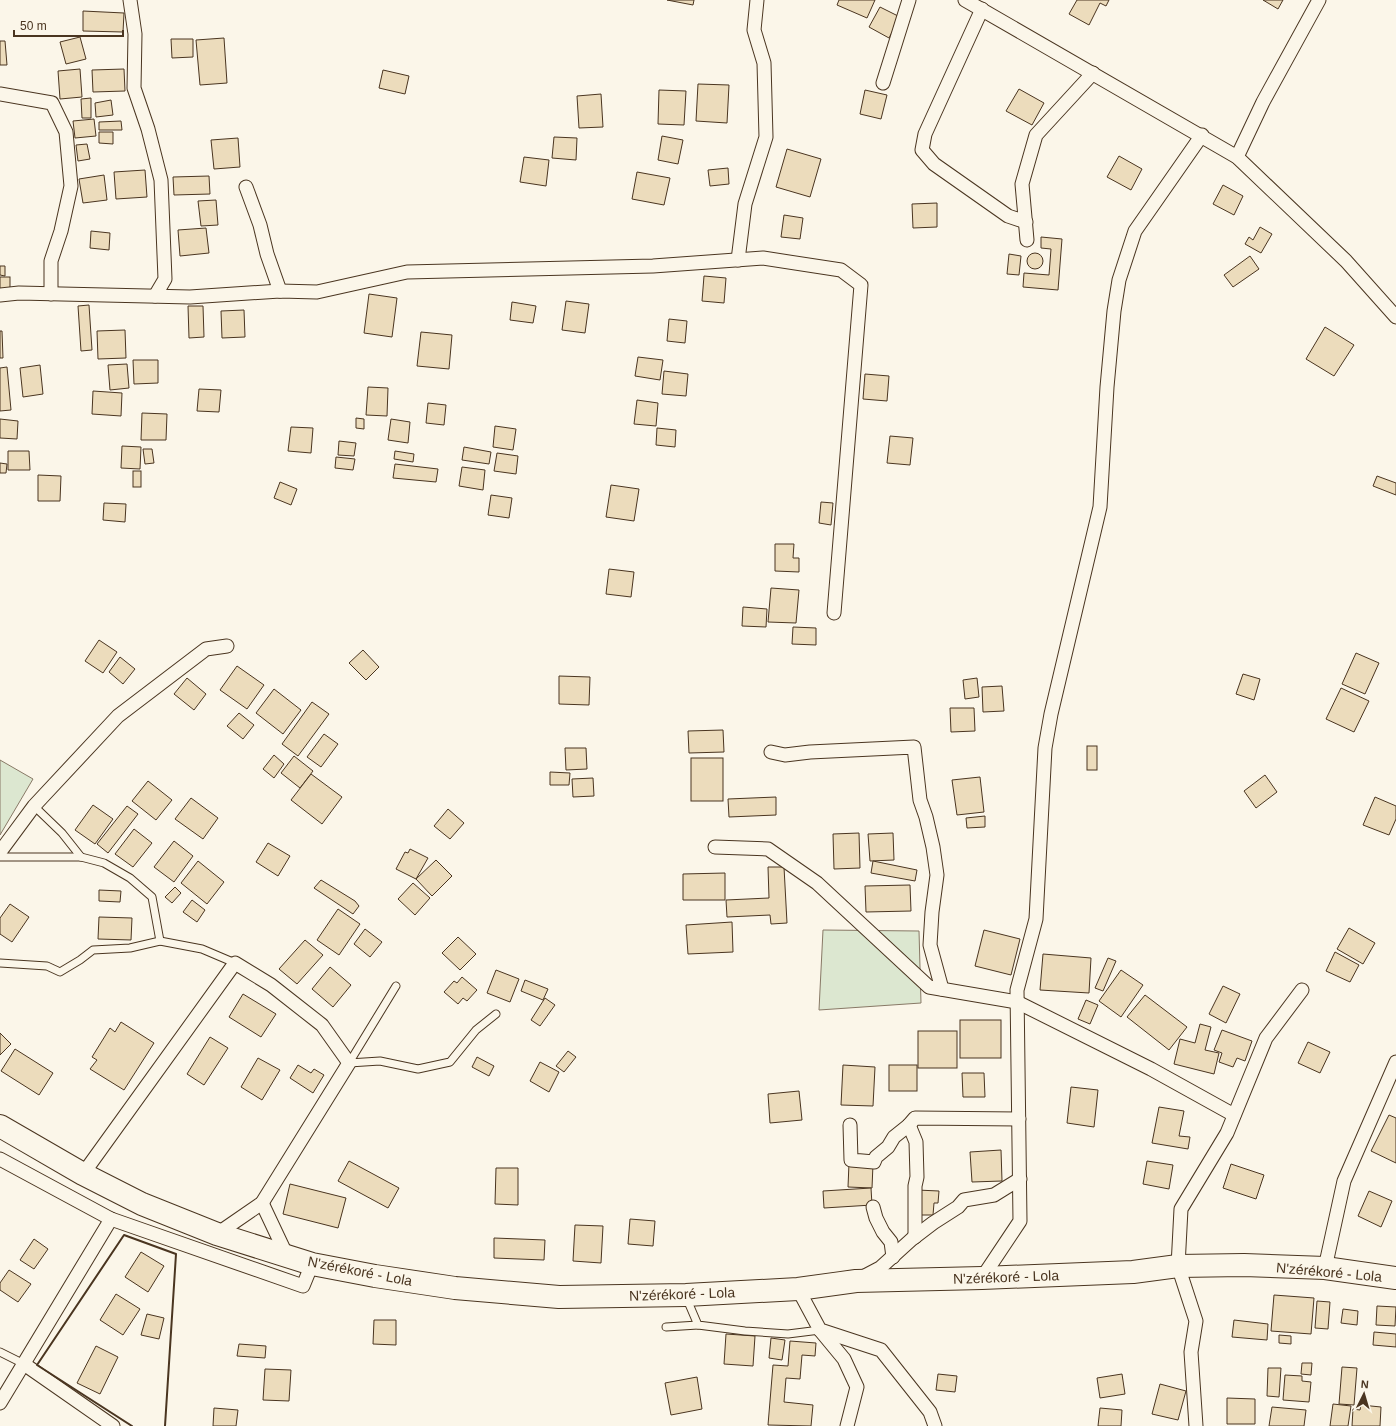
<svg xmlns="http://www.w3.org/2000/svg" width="1396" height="1426" font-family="Arial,sans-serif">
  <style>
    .green { fill: #dce7d0; stroke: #887966 }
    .building { fill: #ecdcbc; stroke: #4a3520 }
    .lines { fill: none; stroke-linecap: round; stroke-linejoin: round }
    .service-casing { stroke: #4a3520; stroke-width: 9 }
    .minor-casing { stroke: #4a3520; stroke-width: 15 }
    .trunk-casing { stroke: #4a3520; stroke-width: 24 }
    .service { stroke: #fbf6e9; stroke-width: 7 }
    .minor { stroke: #fbf6e9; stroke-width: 13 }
    .trunk { stroke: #fbf6e9; stroke-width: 22 }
    .wall { stroke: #4a3520; stroke-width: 2 }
    .labels { text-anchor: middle; stroke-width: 3; stroke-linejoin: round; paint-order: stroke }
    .street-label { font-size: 14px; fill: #4a3520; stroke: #fbf6e9 }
  </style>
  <rect width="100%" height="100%" fill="#fbf6e9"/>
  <g class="green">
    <polygon points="0,760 33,779 0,835"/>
    <polygon points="823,930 919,931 921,1003 819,1010"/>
  </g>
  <g class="building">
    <polygon points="667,0 694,0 693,5"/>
    <polygon points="839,0 875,0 867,18 837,5"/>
    <polygon points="1077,0 1109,0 1106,6 1100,3 1089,25 1069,14"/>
    <polygon points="1263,0 1283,0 1278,9"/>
    <polygon points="880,7 900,17 889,38 869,27"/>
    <polygon points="83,11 124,13 123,32 83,31"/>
    <polygon points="80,37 86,59 66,64 60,42"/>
    <polygon points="224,38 227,83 200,85 196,40"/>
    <polygon points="171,39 193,39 193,57 172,58"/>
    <polygon points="0,41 5,41 7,65 0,65"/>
    <polygon points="80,69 82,97 60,99 58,71"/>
    <polygon points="124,69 125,91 93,92 92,70"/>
    <polygon points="383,70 409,76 405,94 379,88"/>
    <polygon points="698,84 729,85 727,123 696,121"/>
    <polygon points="1019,89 1044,103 1032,125 1006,111"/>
    <polygon points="659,90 686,91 684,125 658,124"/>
    <polygon points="865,90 887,95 881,119 860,114"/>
    <polygon points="601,94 603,127 579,128 577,96"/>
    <polygon points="91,98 91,118 82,118 81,99"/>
    <polygon points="111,100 113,115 96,117 95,103"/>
    <polygon points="94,119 96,136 75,138 73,121"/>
    <polygon points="121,121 122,130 99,130 99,122"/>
    <polygon points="99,132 113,132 113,144 99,143"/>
    <polygon points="662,136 683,140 678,164 658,160"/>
    <polygon points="554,137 577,138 576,160 552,158"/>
    <polygon points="238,138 240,167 214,169 211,140"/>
    <polygon points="87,144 90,159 78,161 76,145"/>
    <polygon points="787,149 821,159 810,197 776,187"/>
    <polygon points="1119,156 1142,169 1131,190 1107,177"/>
    <polygon points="524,157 549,160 546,186 520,182"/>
    <polygon points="728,168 729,184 710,186 708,170"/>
    <polygon points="145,170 147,197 116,199 114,172"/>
    <polygon points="637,172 670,178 664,205 632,199"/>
    <polygon points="104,175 107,200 83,203 79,179"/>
    <polygon points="209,176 210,194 174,195 173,177"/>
    <polygon points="1223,185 1243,196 1234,215 1213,204"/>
    <polygon points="216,200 218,225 201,226 198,201"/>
    <polygon points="937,203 937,227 913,228 912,204"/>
    <polygon points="784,215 803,218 800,239 781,237"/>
    <polygon points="1260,227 1272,234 1261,253 1245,244 1249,237 1253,240"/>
    <polygon points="206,228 209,253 180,256 178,230"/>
    <polygon points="91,231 110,233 109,250 90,248"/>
    <polygon points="1041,237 1062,239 1058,290 1023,287 1024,273 1049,275 1051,249 1041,248"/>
    <circle cx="1035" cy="261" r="8"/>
    <polygon points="1009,254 1021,256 1019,275 1007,274"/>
    <polygon points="1250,256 1259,269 1233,287 1224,275"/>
    <polygon points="0,266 5,266 5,276 0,275"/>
    <polygon points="704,276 726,278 724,303 702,301"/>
    <rect x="0" y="277" width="10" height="13"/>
    <polygon points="369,294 397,298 392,337 364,333"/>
    <polygon points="566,301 589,304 585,333 562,330"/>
    <polygon points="512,302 536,306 533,323 510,320"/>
    <polygon points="89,305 92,350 81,351 78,306"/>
    <polygon points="188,306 203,306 204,337 189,338"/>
    <polygon points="244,310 245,337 222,338 221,311"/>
    <polygon points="669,319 687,321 685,343 667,341"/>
    <polygon points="1325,327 1354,345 1334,376 1306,359"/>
    <polygon points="125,330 126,358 98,359 97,331"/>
    <polygon points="0,331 2,331 3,358 0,358"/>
    <polygon points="421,332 452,335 449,369 417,366"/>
    <polygon points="638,357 663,360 660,380 635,376"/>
    <polygon points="133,360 158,360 158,383 134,384"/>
    <polygon points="127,364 129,388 110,390 108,365"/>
    <polygon points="40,365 43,394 23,397 20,368"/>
    <polygon points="7,367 11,410 0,411 0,368"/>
    <polygon points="664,371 688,374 686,396 662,394"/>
    <polygon points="865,374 889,376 887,401 863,399"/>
    <polygon points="368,387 388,388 387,416 366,415"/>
    <polygon points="199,389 221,390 219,412 197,411"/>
    <polygon points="93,391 122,393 121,416 92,414"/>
    <polygon points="637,400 658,403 656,426 634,424"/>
    <polygon points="428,403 446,405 444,425 426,423"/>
    <polygon points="142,413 167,414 166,440 141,440"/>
    <polygon points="356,418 364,419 364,429 356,428"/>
    <polygon points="0,419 18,421 17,439 0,438"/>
    <polygon points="391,419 410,422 408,443 388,440"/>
    <polygon points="495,426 516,429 513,450 493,447"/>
    <polygon points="291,427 313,428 311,453 288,451"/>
    <polygon points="657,428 676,430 675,447 656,445"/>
    <polygon points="890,436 913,438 910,465 887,463"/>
    <polygon points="339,441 356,443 354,456 338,455"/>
    <polygon points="122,446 141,447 140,469 121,468"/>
    <polygon points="464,447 491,452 489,464 462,460"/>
    <polygon points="143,449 152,449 154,463 145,464"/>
    <polygon points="8,451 29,451 30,470 8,470"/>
    <polygon points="395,451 414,454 413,462 394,459"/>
    <polygon points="497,453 518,456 516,474 494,471"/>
    <polygon points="336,457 355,459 353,470 335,468"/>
    <polygon points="0,463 7,464 6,473 0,473"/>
    <polygon points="395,464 438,469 436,482 393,478"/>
    <polygon points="462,467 485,470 483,490 459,486"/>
    <rect x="133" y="471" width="8" height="16"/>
    <polygon points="38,475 61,476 60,501 38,501"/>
    <polygon points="1377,476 1396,483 1396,495 1373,486"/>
    <polygon points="280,482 297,489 291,505 274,498"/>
    <polygon points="611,485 639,489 634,521 606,517"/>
    <polygon points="491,495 512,498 509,518 488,515"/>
    <polygon points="821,502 833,503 831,525 819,523"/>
    <polygon points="104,503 126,504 125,522 103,520"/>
    <polygon points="775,544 794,544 793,558 799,558 799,572 775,571"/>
    <polygon points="609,569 634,572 631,597 606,594"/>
    <polygon points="771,588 799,590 796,623 768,622"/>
    <polygon points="743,607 767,609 766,627 742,626"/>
    <polygon points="793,627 816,628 816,645 792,644"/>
    <polygon points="99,640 117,652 103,673 85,661"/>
    <polygon points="363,650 379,667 366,680 349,663"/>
    <polygon points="1356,653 1379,663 1365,694 1342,684"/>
    <polygon points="120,657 135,669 123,684 109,672"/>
    <polygon points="237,666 264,685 247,709 220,690"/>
    <polygon points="1243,674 1260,679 1254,700 1236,694"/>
    <polygon points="559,676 590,677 589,705 559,704"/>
    <polygon points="187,678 206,694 194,710 174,694"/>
    <polygon points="977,678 979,697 965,699 963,680"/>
    <polygon points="1002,686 1004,711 983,712 982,687"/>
    <polygon points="1341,688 1369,701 1354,732 1326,719"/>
    <polygon points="274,689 301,710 283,734 256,713"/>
    <polygon points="312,702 329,714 298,756 282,744"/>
    <polygon points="950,708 974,708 975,731 951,732"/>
    <polygon points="239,713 254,725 243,739 227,726"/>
    <polygon points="723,730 724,752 689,753 688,731"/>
    <polygon points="324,734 338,744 321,767 307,757"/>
    <rect x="1087" y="746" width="10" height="24"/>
    <polygon points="565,748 586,748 587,769 566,770"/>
    <polygon points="274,755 284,764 274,778 263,769"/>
    <polygon points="294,756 313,771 300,788 281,773"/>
    <rect x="691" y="758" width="32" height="43"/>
    <polygon points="550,772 570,773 569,785 550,785"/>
    <polygon points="311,774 342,797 322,824 291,800"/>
    <polygon points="1265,775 1277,792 1256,808 1244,791"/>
    <polygon points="980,777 984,812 957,815 952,780"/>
    <polygon points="593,778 594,796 573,797 572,779"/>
    <polygon points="148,781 172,800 156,820 132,801"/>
    <polygon points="776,797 776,815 729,817 728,799"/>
    <polygon points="1375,797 1396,806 1396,819 1389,835 1363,825"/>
    <polygon points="191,798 218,818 203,839 175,819"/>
    <polygon points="93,805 113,819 95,844 75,830"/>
    <polygon points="127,806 138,814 108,853 97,844"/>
    <polygon points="448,809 464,823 450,839 434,826"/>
    <polygon points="985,816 985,827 967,828 966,818"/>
    <polygon points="134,829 152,843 133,867 115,854"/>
    <polygon points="859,833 860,868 834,869 833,834"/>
    <polygon points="893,833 894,860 870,861 868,834"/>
    <polygon points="174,841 193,856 174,882 154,867"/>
    <polygon points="268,843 290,856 278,876 256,862"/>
    <polygon points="410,849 428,858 416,879 396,869 405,852 408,853"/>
    <polygon points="436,860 452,876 432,896 416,879"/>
    <polygon points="198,861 224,882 207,904 181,883"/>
    <polygon points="873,861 917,870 915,881 871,873"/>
    <polygon points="768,867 784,867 787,923 771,924 770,915 727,917 726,900 769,898"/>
    <polygon points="725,873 725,900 683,900 683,874"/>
    <polygon points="321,880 355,901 359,906 353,914 314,888"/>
    <polygon points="413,883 430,898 415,915 398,899"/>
    <polygon points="910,885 911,911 866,912 865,886"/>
    <polygon points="175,887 181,893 172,903 165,897"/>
    <polygon points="99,890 121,891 120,902 99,901"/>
    <polygon points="192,900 205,910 197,922 183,912"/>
    <polygon points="10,904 29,917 12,942 0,934 0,918"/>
    <polygon points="338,909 360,924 339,955 317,940"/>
    <polygon points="99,917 132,918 131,940 98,939"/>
    <polygon points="732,922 733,952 688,954 686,925"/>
    <polygon points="1349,928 1375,943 1363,964 1337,949"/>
    <polygon points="365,929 382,942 370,957 354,944"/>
    <polygon points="984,930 1020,939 1011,975 975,966"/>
    <polygon points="458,937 476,954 460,970 442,953"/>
    <polygon points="305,940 323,955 297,984 279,969"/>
    <polygon points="1335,952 1359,965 1350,982 1326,971"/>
    <polygon points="1043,954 1091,958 1089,993 1040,990"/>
    <polygon points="1108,958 1116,961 1103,991 1095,988"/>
    <polygon points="330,967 351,985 333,1007 312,989"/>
    <polygon points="496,970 519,979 510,1002 487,993"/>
    <polygon points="1121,970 1143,985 1121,1017 1099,1001"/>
    <polygon points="462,977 477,990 467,1001 463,998 458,1004 444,992 454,981 457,983"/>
    <polygon points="525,980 548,989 543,1000 521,991"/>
    <polygon points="1223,986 1240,994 1226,1023 1209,1014"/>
    <polygon points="243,994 276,1014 261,1037 229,1017"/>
    <polygon points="1145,995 1187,1027 1169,1050 1127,1017"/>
    <polygon points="545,998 555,1005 540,1026 531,1020"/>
    <polygon points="1086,1000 1098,1005 1090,1024 1078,1019"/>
    <rect x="960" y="1020" width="41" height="38"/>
    <polygon points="121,1022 154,1043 124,1090 90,1069 97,1060 92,1057 110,1028 115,1032"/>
    <polygon points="1200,1024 1211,1027 1205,1050 1219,1053 1214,1074 1174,1064 1180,1039 1195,1043"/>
    <polygon points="1222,1030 1252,1041 1245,1061 1237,1058 1233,1067 1219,1062 1222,1053 1214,1050"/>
    <rect x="918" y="1031" width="39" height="37"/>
    <polygon points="0,1033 11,1044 0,1055"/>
    <polygon points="210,1037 228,1048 204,1085 187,1074"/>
    <polygon points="1308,1042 1330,1052 1320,1073 1298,1063"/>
    <polygon points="15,1049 53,1073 39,1095 1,1071"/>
    <polygon points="568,1051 576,1057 564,1072 556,1066"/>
    <polygon points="477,1057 494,1066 489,1076 472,1067"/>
    <polygon points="258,1058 280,1070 262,1100 241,1087"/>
    <polygon points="540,1062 559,1072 549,1092 530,1081"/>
    <polygon points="298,1065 311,1073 314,1069 324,1075 313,1093 290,1078"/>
    <polygon points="843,1065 875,1067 873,1106 841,1105"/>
    <rect x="889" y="1065" width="28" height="26"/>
    <polygon points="962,1073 984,1073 985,1097 963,1097"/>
    <polygon points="1071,1087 1098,1090 1094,1127 1067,1123"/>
    <polygon points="799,1091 802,1120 770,1123 768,1094"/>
    <polygon points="1159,1107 1184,1111 1179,1136 1190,1137 1188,1149 1152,1143"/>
    <polygon points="1389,1115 1396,1118 1396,1163 1371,1151"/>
    <polygon points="1001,1150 1002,1181 972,1182 970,1152"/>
    <polygon points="349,1161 399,1188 388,1208 338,1181"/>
    <polygon points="1147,1161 1173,1165 1169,1189 1143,1184"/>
    <polygon points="849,1163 873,1164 872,1188 848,1187"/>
    <polygon points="1231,1164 1264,1175 1256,1199 1223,1188"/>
    <polygon points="496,1168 518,1168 518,1205 495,1204"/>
    <polygon points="290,1184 346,1198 338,1228 283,1214"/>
    <polygon points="871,1188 872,1205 824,1208 823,1191"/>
    <polygon points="917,1190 939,1191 938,1203 934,1203 933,1215 916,1215"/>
    <polygon points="1369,1191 1392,1201 1381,1227 1358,1216"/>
    <polygon points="630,1219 655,1221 653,1246 628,1244"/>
    <polygon points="575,1225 603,1226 601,1263 573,1261"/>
    <polygon points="494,1238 545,1240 544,1260 494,1258"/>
    <polygon points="34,1239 48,1249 34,1269 20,1260"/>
    <polygon points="141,1252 164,1266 148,1292 125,1277"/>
    <polygon points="9,1270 31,1284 18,1302 0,1290 0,1283"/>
    <polygon points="116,1294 140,1309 123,1335 100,1320"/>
    <polygon points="1274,1295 1314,1298 1311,1334 1271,1331"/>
    <polygon points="1317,1301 1330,1302 1328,1329 1315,1328"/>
    <polygon points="1377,1306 1396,1307 1395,1326 1376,1325"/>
    <polygon points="1343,1309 1358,1311 1357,1325 1341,1323"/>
    <polygon points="147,1314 164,1318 159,1339 141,1335"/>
    <polygon points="374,1320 396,1320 396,1345 373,1344"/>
    <polygon points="1234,1320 1268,1324 1267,1340 1232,1337"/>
    <polygon points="1374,1332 1396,1334 1396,1347 1373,1345"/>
    <polygon points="726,1334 755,1336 753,1366 724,1364"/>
    <polygon points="1279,1335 1291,1336 1291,1344 1279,1343"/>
    <polygon points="771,1338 785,1340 782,1360 769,1358"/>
    <polygon points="790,1341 816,1343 815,1356 802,1355 800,1379 786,1378 784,1402 813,1405 811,1426 768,1425 773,1365 788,1366"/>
    <polygon points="239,1344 266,1346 265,1358 237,1356"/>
    <polygon points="96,1346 118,1357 100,1394 77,1383"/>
    <polygon points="1302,1363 1312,1363 1311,1375 1301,1374"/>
    <polygon points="1342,1367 1357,1368 1354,1405 1339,1404"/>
    <polygon points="1268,1368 1281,1368 1279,1397 1267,1396"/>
    <polygon points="265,1369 291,1370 289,1401 263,1400"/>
    <polygon points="938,1374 957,1376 955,1392 936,1390"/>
    <polygon points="1122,1374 1125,1394 1100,1398 1097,1378"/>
    <polygon points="1285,1375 1302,1376 1302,1381 1311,1382 1309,1402 1283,1400"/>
    <polygon points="697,1377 702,1409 671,1415 665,1383"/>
    <polygon points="1160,1384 1186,1391 1178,1420 1152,1414"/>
    <polygon points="1227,1398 1255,1399 1255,1424 1227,1424"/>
    <polygon points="1333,1404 1351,1406 1348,1426 1330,1426"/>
    <polygon points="1361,1405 1381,1407 1380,1426 1352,1426 1353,1409 1360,1410"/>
    <polygon points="1272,1407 1306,1410 1304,1426 1269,1426"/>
    <polygon points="214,1408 238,1410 236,1426 213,1426"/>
    <polygon points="1100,1408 1122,1410 1121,1426 1098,1426"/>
  </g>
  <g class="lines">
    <g class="service-casing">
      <g id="service">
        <polyline points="34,806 62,833 81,857"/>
        <polyline points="0,857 81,857 104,863 130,878 152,897 160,941"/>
        <polyline points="0,963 47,966 60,972 80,960 93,950 130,948 160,941 202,949 235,963"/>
        <polyline points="396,986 349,1063 380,1061 418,1069 450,1062 476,1030 496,1014"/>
        <polyline points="686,1297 698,1325 745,1331 788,1334 820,1330"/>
        <polyline points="666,1327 698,1325"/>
        <polyline points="0,1352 24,1364"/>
      </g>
    </g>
    <g class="minor-casing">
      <g id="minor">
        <polyline points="130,0 135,34 134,88 148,129 161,180 165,279 155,296"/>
        <polyline points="965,0 1237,157 1346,261 1396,317"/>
        <polyline points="982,9 925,134 922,150 934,164 1008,216 1026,222"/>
        <polyline points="883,83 909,0"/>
        <polyline points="0,94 52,103 66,132 71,186 61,231 51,261 51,294"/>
        <polyline points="1237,157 1263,102 1319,0"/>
        <polyline points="246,187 260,225 267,254 280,291"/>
        <polyline points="1027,240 1022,184 1036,135 1093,73"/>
        <polyline points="738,260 745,204 766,137 764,63 754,30 757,0"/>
        <polyline points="0,295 19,293 190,297 280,291 317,292 407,272 653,266 763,258 841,270 861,285 834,613"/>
        <polyline points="771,752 785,755 810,752 914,747 920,800 926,817 933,847 937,875 932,912 930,945 942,989"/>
        <polyline points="715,847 768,849 817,883 929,987 1017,1002 1151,1069 1234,1115"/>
        <polyline points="0,852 34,806 118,716 206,649 227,646"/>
        <polyline points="850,1125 851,1160 874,1162 876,1157 888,1147 894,1137 909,1125 916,1142 917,1177 915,1186 915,1237"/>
        <polyline points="909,1125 915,1118 1019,1119"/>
        <polyline points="0,1159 111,1219 303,1286 312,1264"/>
        <polyline points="83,1174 235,963 271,985 322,1025 349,1063 262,1203 217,1234"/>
        <polyline points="262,1203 287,1256"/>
        <polyline points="873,1207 876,1218 883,1232 891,1242 893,1257"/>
        <polyline points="1325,1268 1344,1181 1396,1062"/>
        <polyline points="861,1278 880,1268 912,1239 933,1223 958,1207 964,1200 994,1195 1020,1179"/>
        <polyline points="982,1278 1020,1221 1017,990 1036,919 1045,748 1051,714 1100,507 1107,387 1114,311 1119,280 1135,231 1202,135"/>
        <polyline points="798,1289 820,1330 881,1350 930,1412 935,1426"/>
        <polyline points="820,1330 844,1359 857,1387 847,1426"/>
        <polyline points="24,1364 113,1426"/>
        <polyline points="0,1403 111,1219"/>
        <polyline points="1196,1426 1191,1352 1196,1321 1178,1266 1181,1209 1227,1133 1266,1038 1302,990"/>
      </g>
    </g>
    <g class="trunk-casing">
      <polyline id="trunk" points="0,1126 83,1174 142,1204 217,1234 312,1264 375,1276 455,1288 559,1297 686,1295 798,1289 856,1281 982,1278 1133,1272 1178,1266 1244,1265 1325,1268 1396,1278"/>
    </g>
    <use href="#service" class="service"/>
    <use href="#minor" class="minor"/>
    <use href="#trunk" class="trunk"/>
    <polyline class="wall" points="132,1426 37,1365 124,1235 176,1254 165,1426"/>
  </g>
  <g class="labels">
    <g class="street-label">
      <text transform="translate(360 1271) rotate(11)" y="5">N'zérékoré - Lola</text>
      <text transform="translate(1329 1272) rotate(5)" y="5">N'zérékoré - Lola</text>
      <text transform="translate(1006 1277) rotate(-2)" y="5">N'zérékoré - Lola</text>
      <text transform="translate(682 1294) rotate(-2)" y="5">N'zérékoré - Lola</text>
    </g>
  </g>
  <g transform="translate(1364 1394) rotate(5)" stroke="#fbf6e9" stroke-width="3" paint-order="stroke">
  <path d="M0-3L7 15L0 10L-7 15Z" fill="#4a3520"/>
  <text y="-6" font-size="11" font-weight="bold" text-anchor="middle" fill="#4a3520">N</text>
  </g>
  <path d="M14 30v6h109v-6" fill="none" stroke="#4a3520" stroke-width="2"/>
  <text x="20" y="30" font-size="12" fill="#4a3520" stroke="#fbf6e9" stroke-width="3" paint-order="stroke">50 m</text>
</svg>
